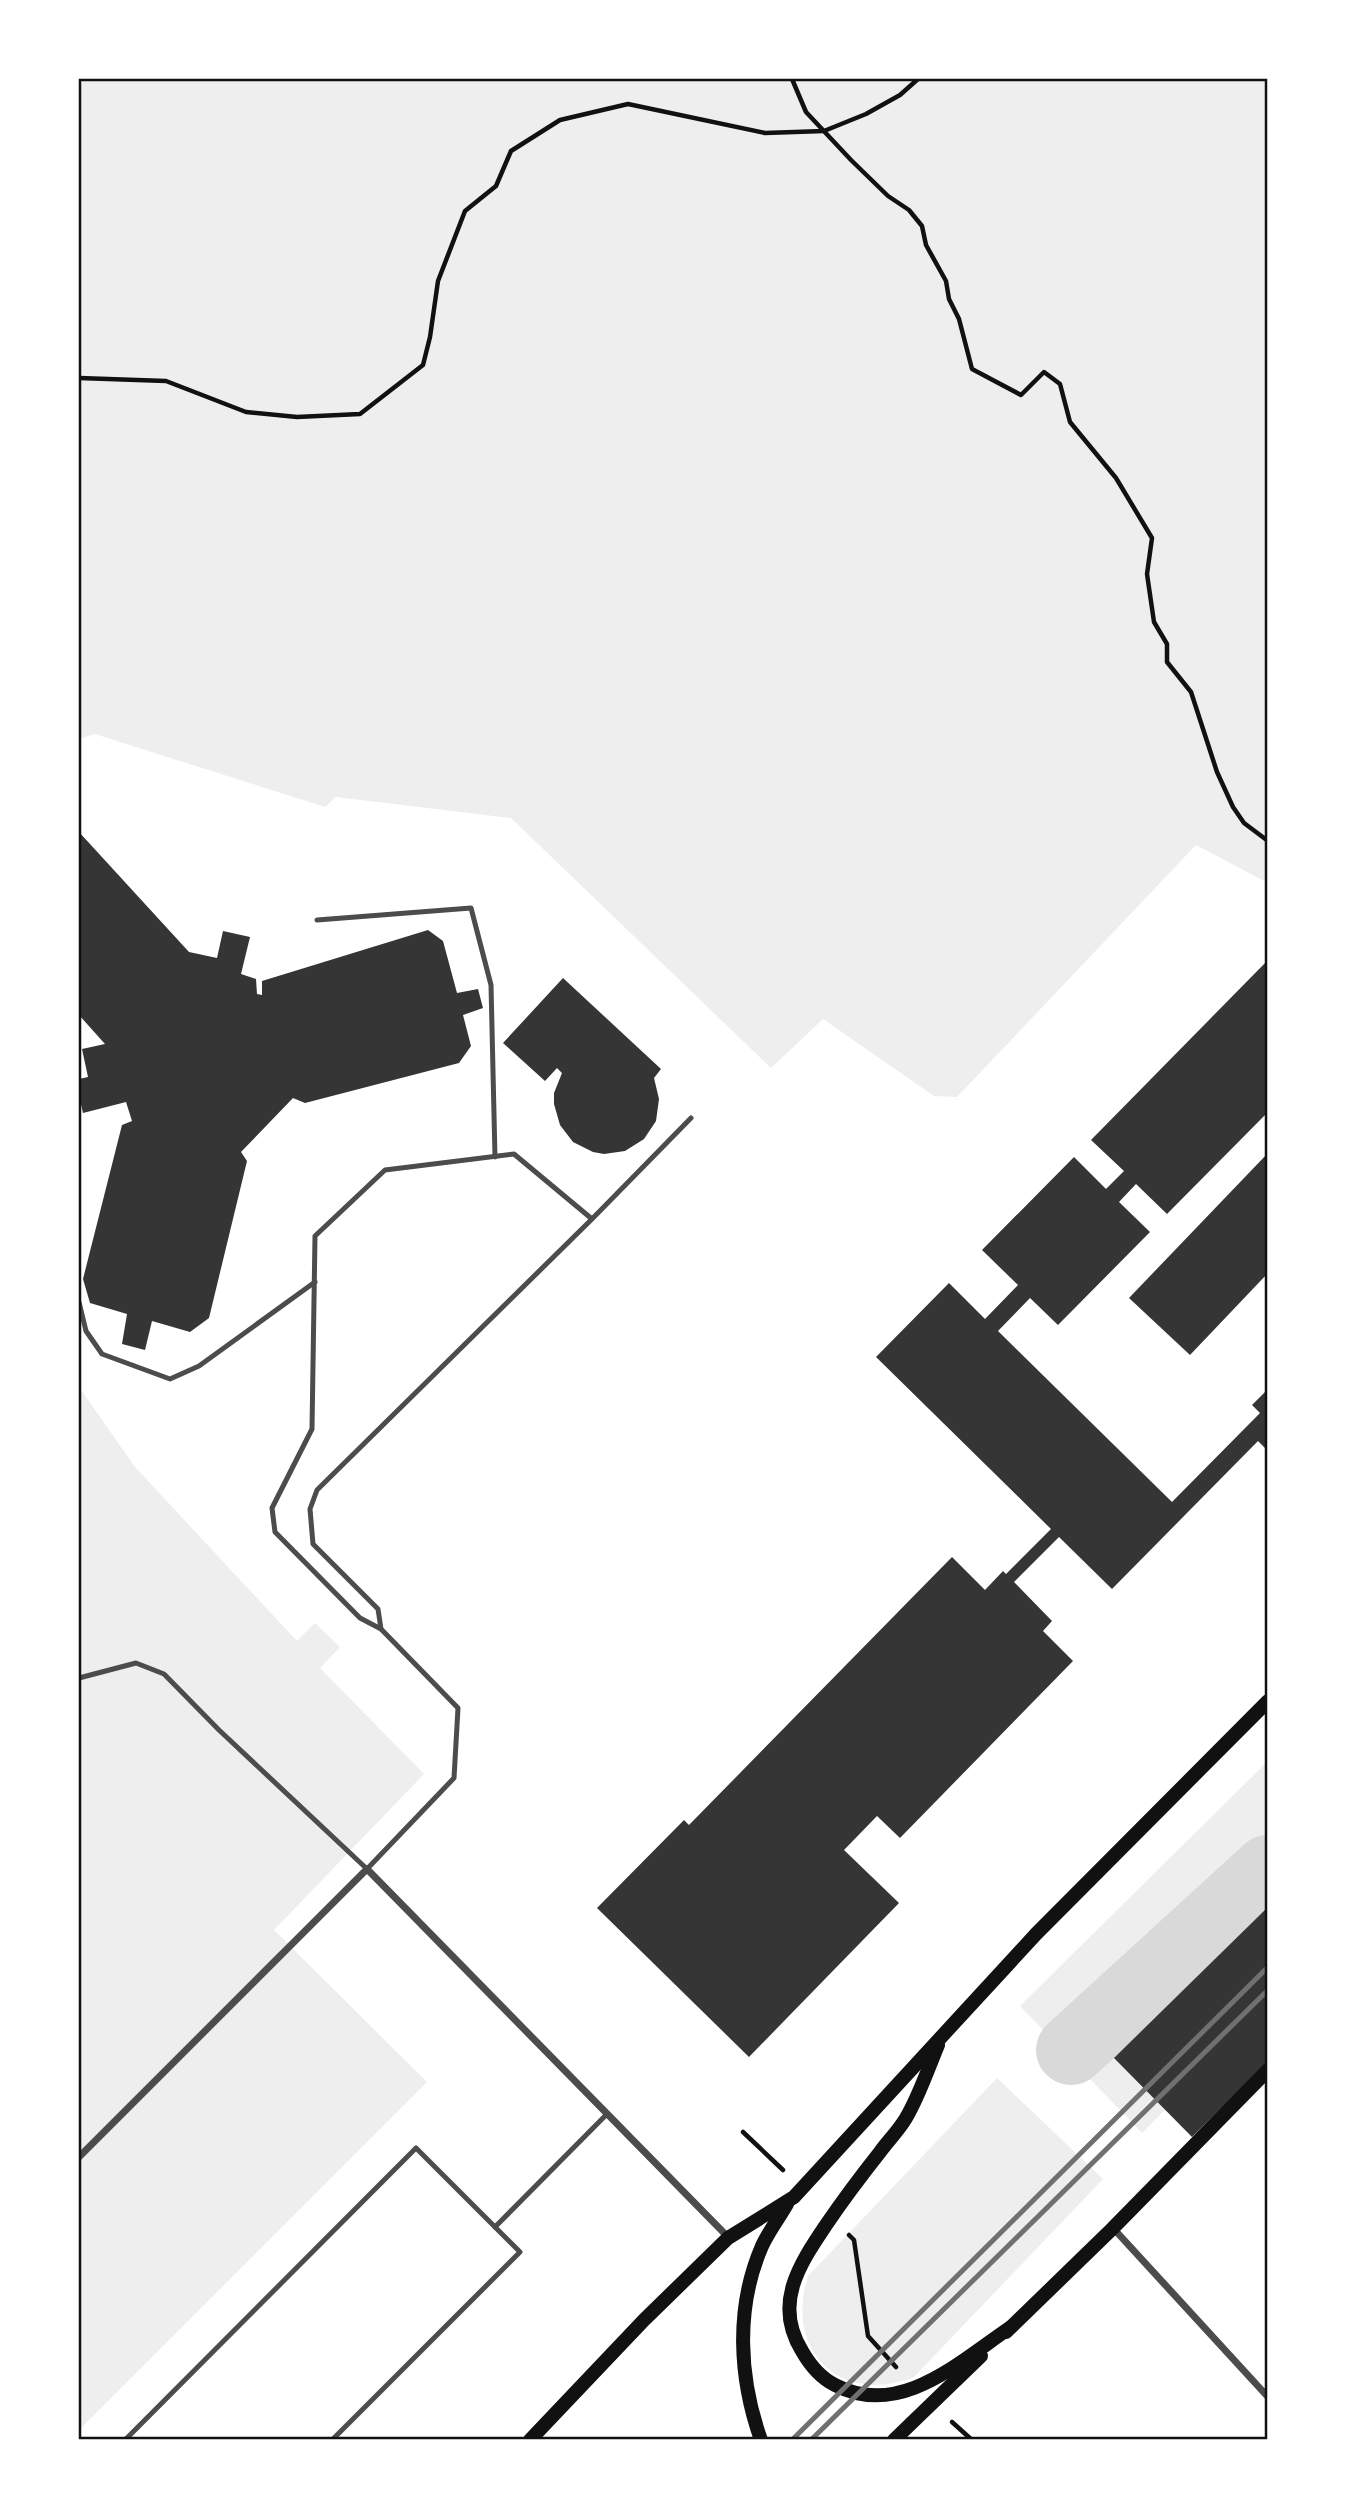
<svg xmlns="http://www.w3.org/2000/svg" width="1347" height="2519" font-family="'Roboto Condensed',sans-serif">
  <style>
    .green { fill: #eee }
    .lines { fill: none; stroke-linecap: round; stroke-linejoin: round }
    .river { stroke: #d9d9d9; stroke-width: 70 }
    .building { fill: #353535 }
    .path { stroke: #111; stroke-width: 4.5 }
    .service { stroke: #4c4c4c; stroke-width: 5 }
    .minor { stroke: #4c4c4c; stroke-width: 7 }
    .secondary { stroke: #111; stroke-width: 14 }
    .rail { stroke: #707070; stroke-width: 5 }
    .neatline { fill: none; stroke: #111; stroke-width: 2.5 }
  </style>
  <rect width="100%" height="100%" fill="#fff"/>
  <g class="green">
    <polygon points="79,79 1268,79 1268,883 1196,845 957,1097 934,1096 823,1019 771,1068 511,818 336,797 325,807 95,734 79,739"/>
    <polygon points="79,1387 135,1467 297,1641 315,1623 340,1647 320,1668 424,1774 274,1930 427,2082 79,2430"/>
    <polygon points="1268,1761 1268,2006 1142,2133 1020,2006"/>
    <path d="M 997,2078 L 1103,2179 L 914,2377 C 840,2406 784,2351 808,2276 Z"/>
  </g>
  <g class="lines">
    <polyline class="river" points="1071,2050 1268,1870"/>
  </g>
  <g class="building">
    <polygon points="79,832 189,952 217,958 223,931 250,937 241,974 256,979 257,994 262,995 262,981 428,930 443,941 457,993 478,989 483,1008 463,1015 471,1046 459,1063 305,1103 293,1098 241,1152 247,1161 209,1318 190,1332 152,1321 145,1350 122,1344 127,1314 90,1303 83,1279 122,1125 132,1121 126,1102 83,1113 79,1096 79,1079 88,1077 82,1049 105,1044 79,1015"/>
    <polygon points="1268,960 1268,1112 1167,1214 1136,1184 1119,1202 1150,1232 1058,1325 1030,1298 998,1331 1172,1502 1260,1413 1252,1405 1268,1389 1268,1451 1258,1441 1112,1589 1059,1537 1014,1582 1052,1621 1043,1631 1073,1661 900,1838 877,1816 844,1850 899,1903 749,2057 597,1908 684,1820 689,1825 952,1557 985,1590 1003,1571 1006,1574 1051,1529 876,1357 949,1283 985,1319 1018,1285 982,1250 1074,1157 1106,1189 1124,1171 1091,1140"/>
    <polygon points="563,978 661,1069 654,1078 659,1099 656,1121 644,1139 625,1151 604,1154 593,1152 573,1142 560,1125 554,1104 554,1093 562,1073 557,1068 545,1081 503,1043"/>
    <polygon points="1268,1153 1268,1273 1190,1355 1129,1298"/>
    <polygon points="1268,1907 1268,2062 1192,2137 1114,2058"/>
  </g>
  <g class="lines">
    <g class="path">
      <polyline points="792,79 806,112 851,160 888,196 909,210 922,226 926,245 946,281 949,299 959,319 972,369 1021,395 1044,372 1060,384 1070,422 1116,478 1152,538 1147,574 1154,622 1167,644 1167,662 1191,692 1217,772 1233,807 1244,823 1268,841"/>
      <polyline points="79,378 166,381 246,412 297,417 360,414 423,365 430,337 438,281 465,211 496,186 511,151 560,120 628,104 765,133 824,131 866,114 900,95 918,79"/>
      <polyline points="743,2132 783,2170"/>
      <polyline points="849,2235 854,2240 868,2336 896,2367"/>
      <polyline points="952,2422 972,2440"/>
    </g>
    <g class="service">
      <polyline points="317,920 471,908 491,985 495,1157"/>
      <polyline points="592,1219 514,1154 385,1170 315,1236 312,1429 272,1508 275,1532 360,1618 381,1629 378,1609 313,1544 310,1509 317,1490 592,1219 691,1118"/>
      <polyline points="79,1302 86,1331 102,1354 170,1379 199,1366 315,1282"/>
      <polyline points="79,1678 136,1663 164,1674 219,1730 367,1869 454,1778 458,1708 381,1629"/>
      <polyline points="495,2227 606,2115"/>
      <polyline points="125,2440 416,2148 520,2252 332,2440"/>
    </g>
    <g class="minor">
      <polyline points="79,2157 367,1869 728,2237"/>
      <polyline points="1113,2228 1268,2397"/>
    </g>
    <g class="secondary">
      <path d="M 938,2045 C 928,2069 919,2096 906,2118 C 899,2130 888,2141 880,2152 C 861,2176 843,2200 826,2225 C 799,2265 773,2304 802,2351 C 810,2365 821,2378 835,2385 C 900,2419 959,2362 1011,2327"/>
      <polyline points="1006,2332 1113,2228 1268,2070"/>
      <polyline points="530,2440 644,2320 728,2238 794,2197 1036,1934 1268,1701"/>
      <path d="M 761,2440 C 739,2378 735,2308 762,2246 C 769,2231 779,2218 787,2204"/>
      <polyline points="894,2440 981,2356"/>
    </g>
    <g class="rail">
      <polyline points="792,2440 1268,1967"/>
      <polyline points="811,2440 1268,1990"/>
    </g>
  </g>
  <rect width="1347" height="2519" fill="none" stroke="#ffffff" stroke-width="161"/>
  <rect x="80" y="80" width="1186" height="2358" class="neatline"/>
</svg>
